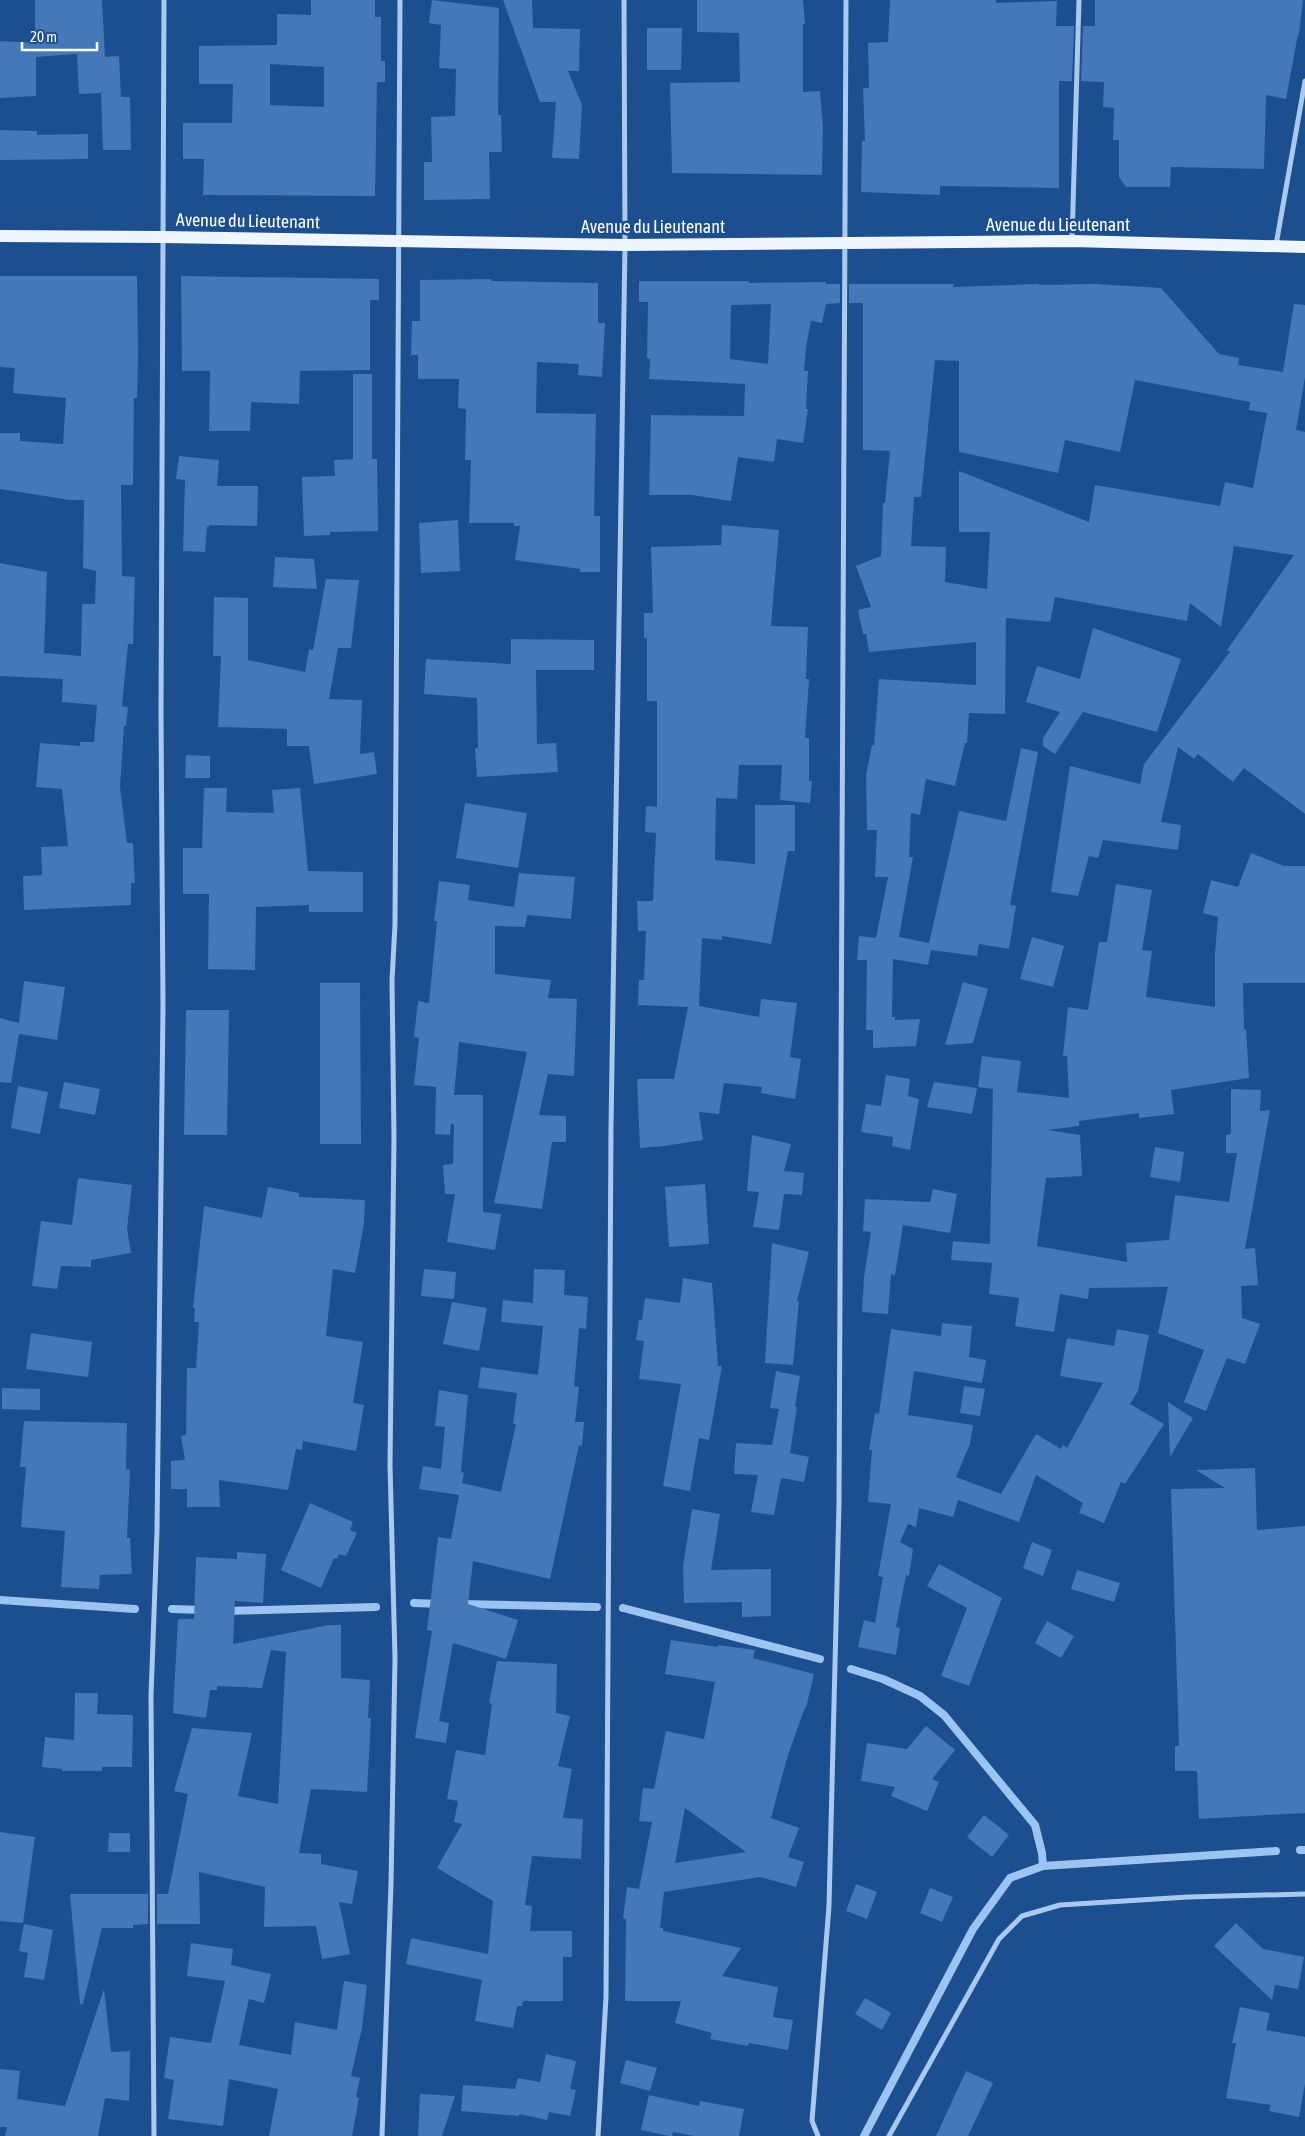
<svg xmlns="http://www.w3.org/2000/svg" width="1305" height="2136" font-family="'Asap Condensed',sans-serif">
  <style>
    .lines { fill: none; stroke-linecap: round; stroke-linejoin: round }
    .stream { stroke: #9cc4f0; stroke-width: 8 }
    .building { fill: #4478b7; fill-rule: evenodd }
    .minor { stroke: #a9c9ee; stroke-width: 5 }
    .primary { stroke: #f0f6ff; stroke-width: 12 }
    .labels { text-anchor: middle; stroke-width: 5; stroke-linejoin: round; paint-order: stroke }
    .street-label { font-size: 18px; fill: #fff; stroke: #1b4f8f }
  </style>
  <rect width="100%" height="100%" fill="#1b4f8f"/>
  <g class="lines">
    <g class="stream">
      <polyline points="0,1600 135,1609"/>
      <polyline points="414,1603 440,1604"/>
      <polyline points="461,1604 597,1607"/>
      <polyline points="623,1608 820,1659"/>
      <polyline points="172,1609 203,1610"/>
      <polyline points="224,1611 376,1607"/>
      <polyline points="851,1669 883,1679 920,1696 944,1715 1035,1825 1042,1853 1043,1866"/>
      <polyline points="1300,1850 1305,1850"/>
      <polyline points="864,2136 973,1929 1010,1878 1043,1866 1276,1851"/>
    </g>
  </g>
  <g class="building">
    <polygon points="35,0 102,0 105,57 119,56 121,97 130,97 131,150 103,150 101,93 79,94 77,54 36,57 36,96 0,98 0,41 35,43"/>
    <path d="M 311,0 L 375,0 L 375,17 L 381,17 L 381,61 L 385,61 L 385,82 L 377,82 L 375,196 L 203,195 L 204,159 L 183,159 L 183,123 L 232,123 L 233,84 L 199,84 L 199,46 L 277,45 L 277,14 L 311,15 ZM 270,64 L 324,67 L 324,107 L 270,105 Z"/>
    <polygon points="432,0 499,8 498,115 501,115 502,152 489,152 490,199 424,200 424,162 432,162 431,117 455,116 456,69 439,68 441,25 429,23"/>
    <polygon points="503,0 532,0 533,28 580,29 579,71 568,71 582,105 579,159 552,158 556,102 540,102"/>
    <polygon points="697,0 803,0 805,24 803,24 803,92 820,91 823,126 822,175 672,173 670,83 740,82 739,33 697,32"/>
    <polygon points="890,0 996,0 996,3 1057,1 1056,26 1074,26 1072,81 1059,81 1059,188 940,186 940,195 861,192 862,141 865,141 863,88 869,88 868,43 888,42"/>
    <polygon points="1095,0 1303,0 1299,34 1298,34 1286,99 1266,95 1264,169 1171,167 1170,187 1126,187 1119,177 1119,140 1113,140 1114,108 1103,107 1104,82 1081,81 1083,26 1095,26"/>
    <polygon points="647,28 682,28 681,70 647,70"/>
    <polygon points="0,130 37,131 37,135 88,134 88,159 0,160"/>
    <polygon points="0,276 137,276 138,357 137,398 134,398 133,485 121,485 122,576 135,577 133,644 128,644 122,706 128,707 126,726 124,726 120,787 127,843 133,843 135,883 131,883 131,905 24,910 23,876 42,875 41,847 68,846 62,789 36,787 40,743 80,746 80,742 94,742 97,705 62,702 63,679 0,676 0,563 47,572 44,653 81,656 82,604 95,604 96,571 83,568 84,500 70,500 0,489 0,433 20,433 20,441 63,444 66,398 13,393 15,368 0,367"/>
    <polygon points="181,276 379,279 379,300 370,300 370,370 300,371 299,404 251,402 250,431 209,431 210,371 182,371"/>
    <polygon points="491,279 491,281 598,283 598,323 605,323 602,377 578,375 579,364 537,362 536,413 596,414 594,516 600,516 600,572 580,572 580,569 515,560 520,526 514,526 514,523 469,523 471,460 465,460 466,409 458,408 459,379 418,379 418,355 411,355 412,321 420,321 420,280"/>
    <path d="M 639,281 L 749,281 L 749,283 L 826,282 L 826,284 L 840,284 L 840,303 L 826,304 L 822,323 L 811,321 L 806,347 L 804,371 L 808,371 L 806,409 L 808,409 L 803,443 L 777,439 L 774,462 L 738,457 L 731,501 L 692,495 L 649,495 L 651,415 L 744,416 L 745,384 L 649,379 L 650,359 L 647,358 L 648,302 L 639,302 ZM 771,304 L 768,364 L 730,359 L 731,305 Z"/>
    <path d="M 849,284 L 954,284 L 953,287 L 1039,284 L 1039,285 L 1096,284 L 1161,288 L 1219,354 L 1239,358 L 1238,365 L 1283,372 L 1294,304 L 1305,305 L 1305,377 L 1296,430 L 1305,432 L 1305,814 L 1244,768 L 1233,782 L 1198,754 L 1194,759 L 1178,747 L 1161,822 L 1181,825 L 1178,850 L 1103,840 L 1098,858 L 1089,856 L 1078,896 L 1051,892 L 1070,766 L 1140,784 L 1144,764 L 1230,652 L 1227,650 L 1294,555 L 1234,546 L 1221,627 L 1190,603 L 1187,621 L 1055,597 L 1050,622 L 1006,618 L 1005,714 L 969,713 L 967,743 L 965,743 L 955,786 L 926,779 L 920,815 L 911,813 L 909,857 L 913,857 L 899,937 L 929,943 L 959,811 L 1006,821 L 1021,748 L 1038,752 L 1010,905 L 1016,906 L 1009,949 L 979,944 L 977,956 L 931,950 L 928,965 L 893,959 L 892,1017 L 895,1017 L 895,1020 L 920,1019 L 916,1046 L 873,1048 L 873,1030 L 866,1030 L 867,960 L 857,960 L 859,936 L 876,938 L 888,877 L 875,877 L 877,830 L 867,830 L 866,776 L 872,745 L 874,746 L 879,679 L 976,685 L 976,642 L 869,652 L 866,634 L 863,634 L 858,610 L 871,607 L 856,566 L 881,556 L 883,503 L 885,503 L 890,451 L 863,450 L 863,305 L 862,303 L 849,303 ZM 935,360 L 959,361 L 959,452 L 1058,473 L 1065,440 L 1120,452 L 1135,380 L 1250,402 L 1249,410 L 1267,413 L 1253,488 L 1225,482 L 1220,506 L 1095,485 L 1089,522 L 959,471 L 959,532 L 990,532 L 987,589 L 945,582 L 946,547 L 911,546 L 914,497 L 921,497 Z"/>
    <polygon points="353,374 372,374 372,459 377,459 378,531 330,532 330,535 304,536 302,477 335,476 334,460 353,459"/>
    <polygon points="179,456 219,460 217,486 258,486 257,526 209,525 209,527 207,527 205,552 183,551 185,480 176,479"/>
    <polygon points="458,520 460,571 421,573 419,523"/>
    <polygon points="722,525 779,530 771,626 808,627 806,679 809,679 805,738 809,738 809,781 812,781 810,803 780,800 782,765 739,765 737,799 716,798 715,860 755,864 755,805 795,805 795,851 788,851 771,944 722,936 722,940 702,938 699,1006 759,1017 761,999 797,1003 790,1057 801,1059 795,1099 761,1093 762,1087 724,1083 719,1114 699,1112 703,1140 664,1146 640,1148 637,1079 674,1079 688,1007 638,1005 639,980 644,980 646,931 638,931 637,901 653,901 656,833 645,832 646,806 657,807 657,701 647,701 647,638 644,638 644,613 653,613 651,547 721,545"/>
    <polygon points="275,557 314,559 317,589 273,587"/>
    <polygon points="326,579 359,580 351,648 338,648 329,699 362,700 360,754 374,752 377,774 314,784 309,746 287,746 287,729 218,727 221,656 213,656 214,597 248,598 248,660 305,672 309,649 313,650"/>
    <polygon points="1093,628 1181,659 1157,732 1083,712 1055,754 1043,746 1043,738 1060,712 1026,702 1037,666 1080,679"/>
    <polygon points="511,639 594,640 594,670 536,670 537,744 556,743 558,772 477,777 475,748 478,748 477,698 424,694 426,659 511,664"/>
    <polygon points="186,755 210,756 210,778 185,778"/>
    <polygon points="204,788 227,788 226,812 274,813 272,790 300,788 308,871 363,872 363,912 309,912 309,905 256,907 255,970 208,969 209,894 183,894 183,848 202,848"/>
    <polygon points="465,803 527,813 518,868 456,858"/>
    <polygon points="1251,853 1284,866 1305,866 1305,983 1243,983 1244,1029 1246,1029 1249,1078 1171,1090 1174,1114 1139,1118 1139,1113 1079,1121 1079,1126 1047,1130 1080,1135 1082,1176 1046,1178 1037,1246 1127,1262 1126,1243 1169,1240 1175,1195 1229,1202 1237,1153 1226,1153 1226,1135 1231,1134 1231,1089 1261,1090 1260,1111 1270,1110 1245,1249 1255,1248 1258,1285 1241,1286 1242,1318 1260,1324 1245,1364 1227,1358 1206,1411 1184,1402 1204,1350 1158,1333 1168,1287 1089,1288 1088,1299 1060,1294 1054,1332 1015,1326 1019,1298 989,1294 992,1263 951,1260 953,1241 990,1244 993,1089 978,1087 982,1056 1021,1061 1017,1092 1069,1098 1067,1056 1063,1056 1068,1007 1088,1010 1099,942 1107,942 1116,884 1152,890 1142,950 1152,951 1146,997 1215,1007 1215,954 1218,917 1203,913 1211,880 1238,887"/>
    <polygon points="519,873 575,877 571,919 527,915 525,927 495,926 495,974 551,980 548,998 577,999 574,1076 548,1074 539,1115 566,1116 566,1142 552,1142 542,1209 494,1203 527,1052 459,1042 454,1095 483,1095 483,1212 501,1214 495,1250 447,1242 455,1194 445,1194 443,1165 453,1164 454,1124 451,1124 450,1135 435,1134 436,1087 414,1085 419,1038 414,1037 418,1001 429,1003 437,921 434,921 439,881 470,885 468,900 514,907"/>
    <polygon points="1032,937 1064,946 1053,987 1020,979"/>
    <polygon points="24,981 65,987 57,1040 19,1034 11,1083 0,1082 0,1018 19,1023"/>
    <polygon points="963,982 988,989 973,1043 945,1045"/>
    <polygon points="320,983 360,983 361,1144 320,1144"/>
    <polygon points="186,1010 229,1010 227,1135 184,1135"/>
    <polygon points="886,1075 910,1079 908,1096 919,1099 910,1150 892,1146 893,1137 861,1132 866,1104 881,1106"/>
    <polygon points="64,1082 100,1089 95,1115 59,1108"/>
    <polygon points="934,1082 977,1088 972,1114 927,1107"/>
    <polygon points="18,1086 48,1092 40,1134 11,1128"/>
    <polygon points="752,1135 791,1144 784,1171 804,1173 802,1195 784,1194 779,1230 753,1227 759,1192 747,1191"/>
    <polygon points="1155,1147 1184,1152 1180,1182 1150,1177"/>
    <polygon points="78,1178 132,1185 127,1229 131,1253 91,1260 91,1267 61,1266 57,1289 32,1286 41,1221 72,1225"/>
    <polygon points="705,1184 709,1244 669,1247 665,1187"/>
    <polygon points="268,1187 299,1193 299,1197 365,1200 364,1223 355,1273 333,1269 326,1336 363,1342 353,1403 364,1405 356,1451 303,1441 302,1450 296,1449 288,1490 219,1480 220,1507 187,1507 187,1489 171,1489 171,1461 185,1460 181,1436 186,1435 187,1368 196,1368 199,1322 194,1322 195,1308 193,1308 204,1206 262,1218"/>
    <polygon points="933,1189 957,1194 950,1233 903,1225 895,1275 891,1274 888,1314 862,1312 864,1277 871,1232 863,1231 865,1199 930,1202"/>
    <polygon points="772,1243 809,1252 797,1301 799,1301 793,1365 765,1363"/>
    <polygon points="424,1269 456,1272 454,1299 421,1296"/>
    <polygon points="534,1269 565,1270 564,1295 588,1297 586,1329 579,1328 574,1386 579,1387 575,1422 584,1422 582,1446 579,1445 550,1579 473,1561 468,1604 518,1620 506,1659 453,1643 439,1721 449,1723 446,1743 415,1738 432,1631 427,1630 438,1537 451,1539 459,1495 419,1489 423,1466 441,1469 445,1427 435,1426 439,1390 468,1395 461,1472 464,1473 462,1483 501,1492 516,1424 513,1424 517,1393 478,1388 481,1367 538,1375 543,1326 501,1322 503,1300 533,1303"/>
    <polygon points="683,1278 712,1283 718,1366 722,1366 709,1440 699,1438 690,1491 663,1486 681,1384 639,1379 644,1341 636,1340 639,1320 642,1320 645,1298 680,1303"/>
    <polygon points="452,1302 487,1308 479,1351 443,1344"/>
    <polygon points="942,1323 972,1326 969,1357 986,1360 982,1383 914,1371 908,1415 973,1425 970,1444 956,1477 1001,1494 1036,1434 1061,1449 1063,1445 1067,1448 1103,1383 1060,1376 1067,1338 1114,1346 1117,1329 1149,1335 1138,1391 1130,1404 1164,1424 1125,1484 1121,1482 1104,1523 1079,1513 1083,1503 1036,1475 1019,1522 958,1500 953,1517 919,1508 916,1527 908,1524 900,1542 913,1549 909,1576 906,1575 896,1627 900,1628 896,1655 858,1647 864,1620 875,1623 883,1577 878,1576 891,1504 868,1502 872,1450 869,1450 875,1413 879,1414 891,1329 941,1336"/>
    <polygon points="31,1333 92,1342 88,1377 26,1369"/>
    <polygon points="776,1371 800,1376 795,1406 797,1407 790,1453 809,1457 804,1482 781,1478 774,1515 751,1512 758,1475 734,1474 736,1443 772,1445 779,1409 770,1408"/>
    <polygon points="964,1386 985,1389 980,1416 960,1413"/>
    <polygon points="2,1388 40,1389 40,1410 2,1409"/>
    <polygon points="1168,1402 1193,1418 1170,1457"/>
    <polygon points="24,1421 127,1423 126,1469 130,1470 127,1538 130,1538 132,1574 100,1575 99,1589 61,1587 65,1531 21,1527 26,1467 20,1467"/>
    <polygon points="1255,1468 1257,1530 1305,1526 1305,1813 1199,1819 1197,1771 1175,1771 1175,1746 1179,1746 1171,1489 1225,1488 1196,1470"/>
    <polygon points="310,1503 353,1522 350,1530 357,1533 346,1556 339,1554 337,1559 334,1558 321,1588 281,1570"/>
    <polygon points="692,1509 720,1514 711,1570 771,1569 771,1616 742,1617 742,1602 684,1603 683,1566"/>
    <polygon points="1032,1542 1052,1550 1043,1576 1023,1568"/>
    <polygon points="237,1552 266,1554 263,1603 235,1601 233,1644 329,1625 341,1625 341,1678 370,1680 368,1718 371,1718 367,1792 311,1789 299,1853 321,1854 321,1864 358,1871 352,1904 339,1902 350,1954 322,1959 316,1926 264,1927 265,1887 199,1872 200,1924 157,1924 157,1894 168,1894 188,1794 174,1791 192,1728 252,1733 238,1796 278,1804 286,1652 271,1650 262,1688 217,1686 217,1690 210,1690 206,1718 173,1713 178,1619 194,1619 196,1557 237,1559"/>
    <polygon points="939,1564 1002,1598 969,1686 941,1676 967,1608 927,1586"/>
    <polygon points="1077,1570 1120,1583 1114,1602 1071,1589"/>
    <polygon points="1047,1621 1074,1636 1061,1658 1035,1643"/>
    <path d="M 671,1640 L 718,1647 L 718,1645 L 755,1650 L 753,1658 L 814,1674 L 806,1708 L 805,1707 L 787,1758 L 771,1818 L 799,1828 L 788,1857 L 804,1862 L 796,1887 L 760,1877 L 664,1892 L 660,1928 L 663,1928 L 663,1931 L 741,1948 L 722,1976 L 778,1987 L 773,2017 L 793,2020 L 788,2050 L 749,2043 L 748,2046 L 710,2039 L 712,2033 L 675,2023 L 681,2001 L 625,2001 L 626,1919 L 623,1919 L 627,1887 L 639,1889 L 652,1822 L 639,1821 L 643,1788 L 654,1789 L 666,1731 L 704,1739 L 715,1682 L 665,1674 ZM 685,1808 L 746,1852 L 675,1863 Z"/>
    <polygon points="497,1661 557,1664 556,1713 570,1716 558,1766 572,1769 563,1818 583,1819 581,1859 532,1856 525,1905 532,1906 530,1931 572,1931 572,1957 563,1957 563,2001 523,2001 522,2006 517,2006 513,2028 475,2021 482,1980 406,1964 411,1938 488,1954 493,1901 437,1868 462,1824 454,1822 458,1801 447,1799 456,1750 485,1755 492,1704 489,1703"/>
    <polygon points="75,1693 98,1693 97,1714 133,1715 132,1767 102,1767 102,1771 62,1771 62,1769 42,1767 45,1737 74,1740"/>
    <polygon points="926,1726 955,1750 932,1779 939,1782 927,1811 891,1796 895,1787 861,1781 867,1743 907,1749"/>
    <polygon points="984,1815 1009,1835 992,1857 967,1837"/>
    <polygon points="0,1832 35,1837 23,1923 0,1921"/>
    <polygon points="109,1833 130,1833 130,1852 108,1852"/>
    <polygon points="856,1884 877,1892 867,1919 846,1911"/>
    <polygon points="930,1888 953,1897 942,1922 920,1913"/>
    <polygon points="70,1894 148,1894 148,1924 133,1925 133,1928 102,1928 83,2004 80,2004"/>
    <polygon points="1236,1923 1263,1949 1304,1957 1298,1989 1275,1985 1272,2000 1214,1946"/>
    <polygon points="24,1924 53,1930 44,1980 24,1977 28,1953 19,1951"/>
    <polygon points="191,1943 233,1949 231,1965 271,1974 264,2003 249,1999 239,2045 291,2055 295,2022 337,2030 344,1981 367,1985 362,2028 351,2076 360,2078 356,2097 359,2098 352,2136 269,2136 278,2089 229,2079 223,2126 168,2119 174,2080 164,2078 170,2037 211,2043 225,1981 187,1976"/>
    <polygon points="104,1989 111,2052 130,2051 129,2101 105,2098 98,2136 5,2136 7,2127 0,2127 0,2069 20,2071 17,2099 65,2106"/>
    <polygon points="865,1998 891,2013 882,2030 855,2014"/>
    <polygon points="1240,2007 1270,2013 1266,2030 1305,2037 1305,2084 1299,2117 1269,2111 1271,2105 1226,2098 1236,2043 1232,2043"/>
    <polygon points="546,2054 576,2061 570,2089 576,2090 570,2116 549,2112 547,2120 519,2114 519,2116 461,2111 463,2085 515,2089 518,2078 540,2082"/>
    <polygon points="626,2060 657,2068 650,2091 620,2083"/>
    <polygon points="966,2071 993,2083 968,2136 936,2136"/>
    <polygon points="420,2094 455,2096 442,2136 418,2136"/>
    <polygon points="649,2095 699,2106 700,2101 744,2109 739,2136 694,2136 673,2132 672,2136 669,2136 641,2130"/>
  </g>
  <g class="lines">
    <g class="minor">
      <polyline points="1072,241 1079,0"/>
      <polyline points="1276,245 1305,81"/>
      <polyline points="154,2136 151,1696 157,1531 163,1006 161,713 164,0"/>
      <polyline points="382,2136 391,1884 395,1658 390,1465 394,1137 392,980 395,925 400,0"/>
      <polyline points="598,2136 606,1997 611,1127 625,245 624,0"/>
      <polyline points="818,2136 812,2121 829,1906 839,1503 846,0"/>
      <polyline points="889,2136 999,1939 1022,1916 1060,1905 1188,1897 1305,1894"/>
    </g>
    <polyline class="primary" points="0,236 162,237 625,245 1072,241 1305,247"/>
  </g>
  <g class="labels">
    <g class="street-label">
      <text transform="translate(248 221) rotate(1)" y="6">Avenue du Lieutenant</text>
      <text x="1058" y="231">Avenue du Lieutenant</text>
      <text x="653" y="233">Avenue du Lieutenant</text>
    </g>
  </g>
  <path d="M22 42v8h75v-8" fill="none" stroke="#ffffff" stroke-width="2.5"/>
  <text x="30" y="42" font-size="15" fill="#ffffff" stroke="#1b4f8f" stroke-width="4" paint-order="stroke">20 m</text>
</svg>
